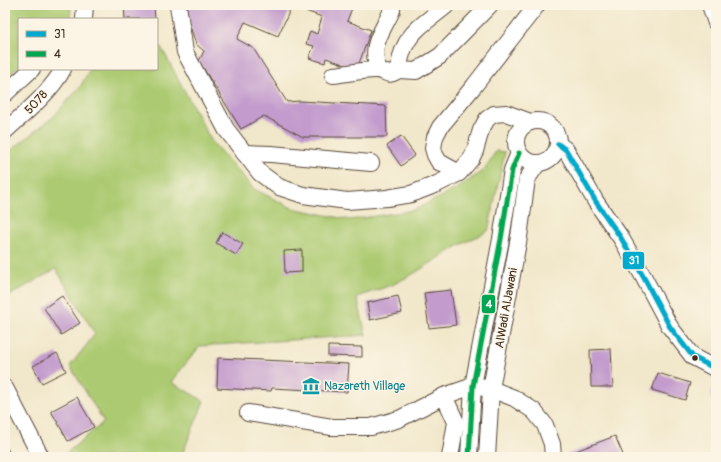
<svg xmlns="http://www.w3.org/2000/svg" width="721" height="462" font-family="Pangolin,sans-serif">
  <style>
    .green { fill: #acca71; stroke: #747a48 }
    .building { fill: #c39ccd }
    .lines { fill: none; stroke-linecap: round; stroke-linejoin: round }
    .minor-casing { stroke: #564638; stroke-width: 18 }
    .minor { stroke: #fff; stroke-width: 16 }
    .bus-1-casing { stroke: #fcf5e5; stroke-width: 8 }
    .bus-2-casing { stroke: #fcf5e5; stroke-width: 8 }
    .bus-1 { stroke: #00a9ce; stroke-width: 5 }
    .bus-2 { stroke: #00a651; stroke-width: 5 }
    .bus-dot { fill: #3b2a1e; stroke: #fcf5e5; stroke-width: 1.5 }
    .labels { text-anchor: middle; stroke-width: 3; stroke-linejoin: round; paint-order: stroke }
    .street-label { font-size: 12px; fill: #3b2a1e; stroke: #fcf5e5 }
    .culture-label { font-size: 12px; fill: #0d838f; stroke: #fcf5e5; text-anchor: start }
    .line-badge { stroke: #fcf5e5; stroke-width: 1.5 }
    .badge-label { font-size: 11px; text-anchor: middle; font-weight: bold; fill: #fff }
  </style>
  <rect width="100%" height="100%" fill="#fcf5e5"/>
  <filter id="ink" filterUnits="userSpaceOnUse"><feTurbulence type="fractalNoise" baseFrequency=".025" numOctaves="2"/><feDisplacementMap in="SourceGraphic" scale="8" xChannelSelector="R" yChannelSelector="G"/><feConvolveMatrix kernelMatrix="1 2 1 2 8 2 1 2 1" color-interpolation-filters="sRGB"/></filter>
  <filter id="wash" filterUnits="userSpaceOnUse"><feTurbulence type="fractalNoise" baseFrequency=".012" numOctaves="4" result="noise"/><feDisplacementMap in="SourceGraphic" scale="16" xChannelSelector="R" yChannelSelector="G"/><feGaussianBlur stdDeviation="0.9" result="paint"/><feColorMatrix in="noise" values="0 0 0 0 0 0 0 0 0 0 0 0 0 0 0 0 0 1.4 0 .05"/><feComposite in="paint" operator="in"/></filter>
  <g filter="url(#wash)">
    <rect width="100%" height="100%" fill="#f1e7ca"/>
    <g class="green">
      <polygon points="5,5 71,5 70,19 19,19 19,66 5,78"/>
      <polygon points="157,47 161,47 212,142 254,189 292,208 350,220 414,210 458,188 484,170 496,151 505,152 488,231 458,246 413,274 392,285 357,297 366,335 200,346 171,382 204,401 181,457 66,457 64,455 104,422 70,366 95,334 56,269 5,298 5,159 10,151 53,117 80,87 90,69 157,69"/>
    </g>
    <g id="blocks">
      <g class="building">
        <polygon points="124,5 154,5 155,19 125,19"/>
        <polygon points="189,5 289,5 287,8 290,10 278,36 245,22 237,39 253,48 287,102 300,101 386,106 387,137 303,137 264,116 241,129 199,61 204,51 196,44 185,11"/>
        <polygon points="305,5 343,5 352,8 347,21 371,30 357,69 326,58 325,63 309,58 314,46 306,44 310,31 317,34 322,17 303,10"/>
        <polygon points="401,136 415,155 401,166 387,146"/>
        <polygon points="222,232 243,244 236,255 216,243"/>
        <polygon points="302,250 302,272 285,273 284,251"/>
        <polygon points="451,290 456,325 429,328 424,293"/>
        <polygon points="62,296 80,323 61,335 44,308"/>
        <polygon points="398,296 402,313 370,320 367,303"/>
        <polygon points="328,346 362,347 362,357 328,356"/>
        <polygon points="611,349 613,387 591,387 590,350"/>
        <polygon points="57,353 66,371 42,383 33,366"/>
        <polygon points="218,358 349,364 347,392 272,388 271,391 217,388"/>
        <polygon points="658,373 690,383 685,400 652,390"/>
        <polygon points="716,382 716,396 711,394"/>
        <polygon points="77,397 94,427 68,441 51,411"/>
        <polygon points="615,436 624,457 560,457"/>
        <polygon points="5,444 10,454 5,457"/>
      </g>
    </g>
  </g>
  <g filter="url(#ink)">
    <use href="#blocks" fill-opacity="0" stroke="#564638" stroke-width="1"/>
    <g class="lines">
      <g class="minor-casing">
        <g id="minor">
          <polyline points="178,5 185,52 226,129 260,173 279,187 303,195 347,201 387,198 411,194 437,184 459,173 471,159 475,151 481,130 487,119 494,114 506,113 530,122"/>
          <polyline points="710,5 716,23"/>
          <polyline points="84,19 85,5"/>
          <path d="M 379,70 C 368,46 383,31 392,10 L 390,5"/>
          <polyline points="398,70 416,71 440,56 490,5"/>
          <path d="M 333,75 C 345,74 366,69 378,70 C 387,71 387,78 398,70 C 400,63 401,53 405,46 C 413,28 432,18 447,5"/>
          <polyline points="5,94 32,69"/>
          <circle cx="537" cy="142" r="21"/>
          <path d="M 5,131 C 24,114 51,92 63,69"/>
          <polyline points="558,144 566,150 596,202 621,238 643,276 670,327 693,357 716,369"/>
          <polyline points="244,153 271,154 371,163"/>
          <polyline points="459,173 439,162 435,155 433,148 435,137 440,127 474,86 537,5"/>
          <polyline points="5,388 41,457"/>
          <polyline points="444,396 456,422 450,457"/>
          <polyline points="248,413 332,427 371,427 399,419 444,396 473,386 491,389 514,398 534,411 545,425 552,444 553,457"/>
          <polyline points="469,457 473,386 501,239 512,170 519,153"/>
          <polyline points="487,457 491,389 519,237 527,179 538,163"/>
        </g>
      </g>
      <use href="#minor" class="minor"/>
      <g class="bus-1-casing">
        <polyline id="bus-1" points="558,144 566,150 596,202 621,238 643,276 670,327 693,357 716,369"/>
      </g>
      <g class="bus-2-casing">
        <polyline id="bus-2" points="469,457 473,386 501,239 512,170 519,153"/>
      </g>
      <use href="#bus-1" class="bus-1"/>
      <use href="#bus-2" class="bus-2"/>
    </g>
  </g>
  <defs>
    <g id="museum-bare" transform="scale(1.38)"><path d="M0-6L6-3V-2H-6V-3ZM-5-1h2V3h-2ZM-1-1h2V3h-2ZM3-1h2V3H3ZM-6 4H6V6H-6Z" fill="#0f9aa8" stroke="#fcf5e5" stroke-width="2.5" paint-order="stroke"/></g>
  </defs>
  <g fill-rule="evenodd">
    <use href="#museum-bare" x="311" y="386"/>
  </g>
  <circle class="bus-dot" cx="695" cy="358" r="3.5"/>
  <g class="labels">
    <g class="street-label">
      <text transform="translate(36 102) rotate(-47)" y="4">5078</text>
      <text transform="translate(506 308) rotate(-80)" y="4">AlWadi AlJawani</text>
    </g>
    <g class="culture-label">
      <text x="324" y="390">Nazareth Village</text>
    </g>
  </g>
  <g class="line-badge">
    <rect x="622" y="251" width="23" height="19" rx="4" fill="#00a9ce"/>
    <rect x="481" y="294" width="15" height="20" rx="4" fill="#00a651"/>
  </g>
  <g class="badge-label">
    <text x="634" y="264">31</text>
    <text x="489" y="308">4</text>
  </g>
  <rect width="721" height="462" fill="none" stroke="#fcf5e5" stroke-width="20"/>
  <rect x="18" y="18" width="140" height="52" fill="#fcf5e5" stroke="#afa495"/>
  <rect x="26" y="31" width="20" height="6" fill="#00a9ce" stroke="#afa495"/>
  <text x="54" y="38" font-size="12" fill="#3b2a1e">31</text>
  <rect x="26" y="51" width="20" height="6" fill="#00a651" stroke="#afa495"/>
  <text x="54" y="58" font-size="12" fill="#3b2a1e">4</text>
</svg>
